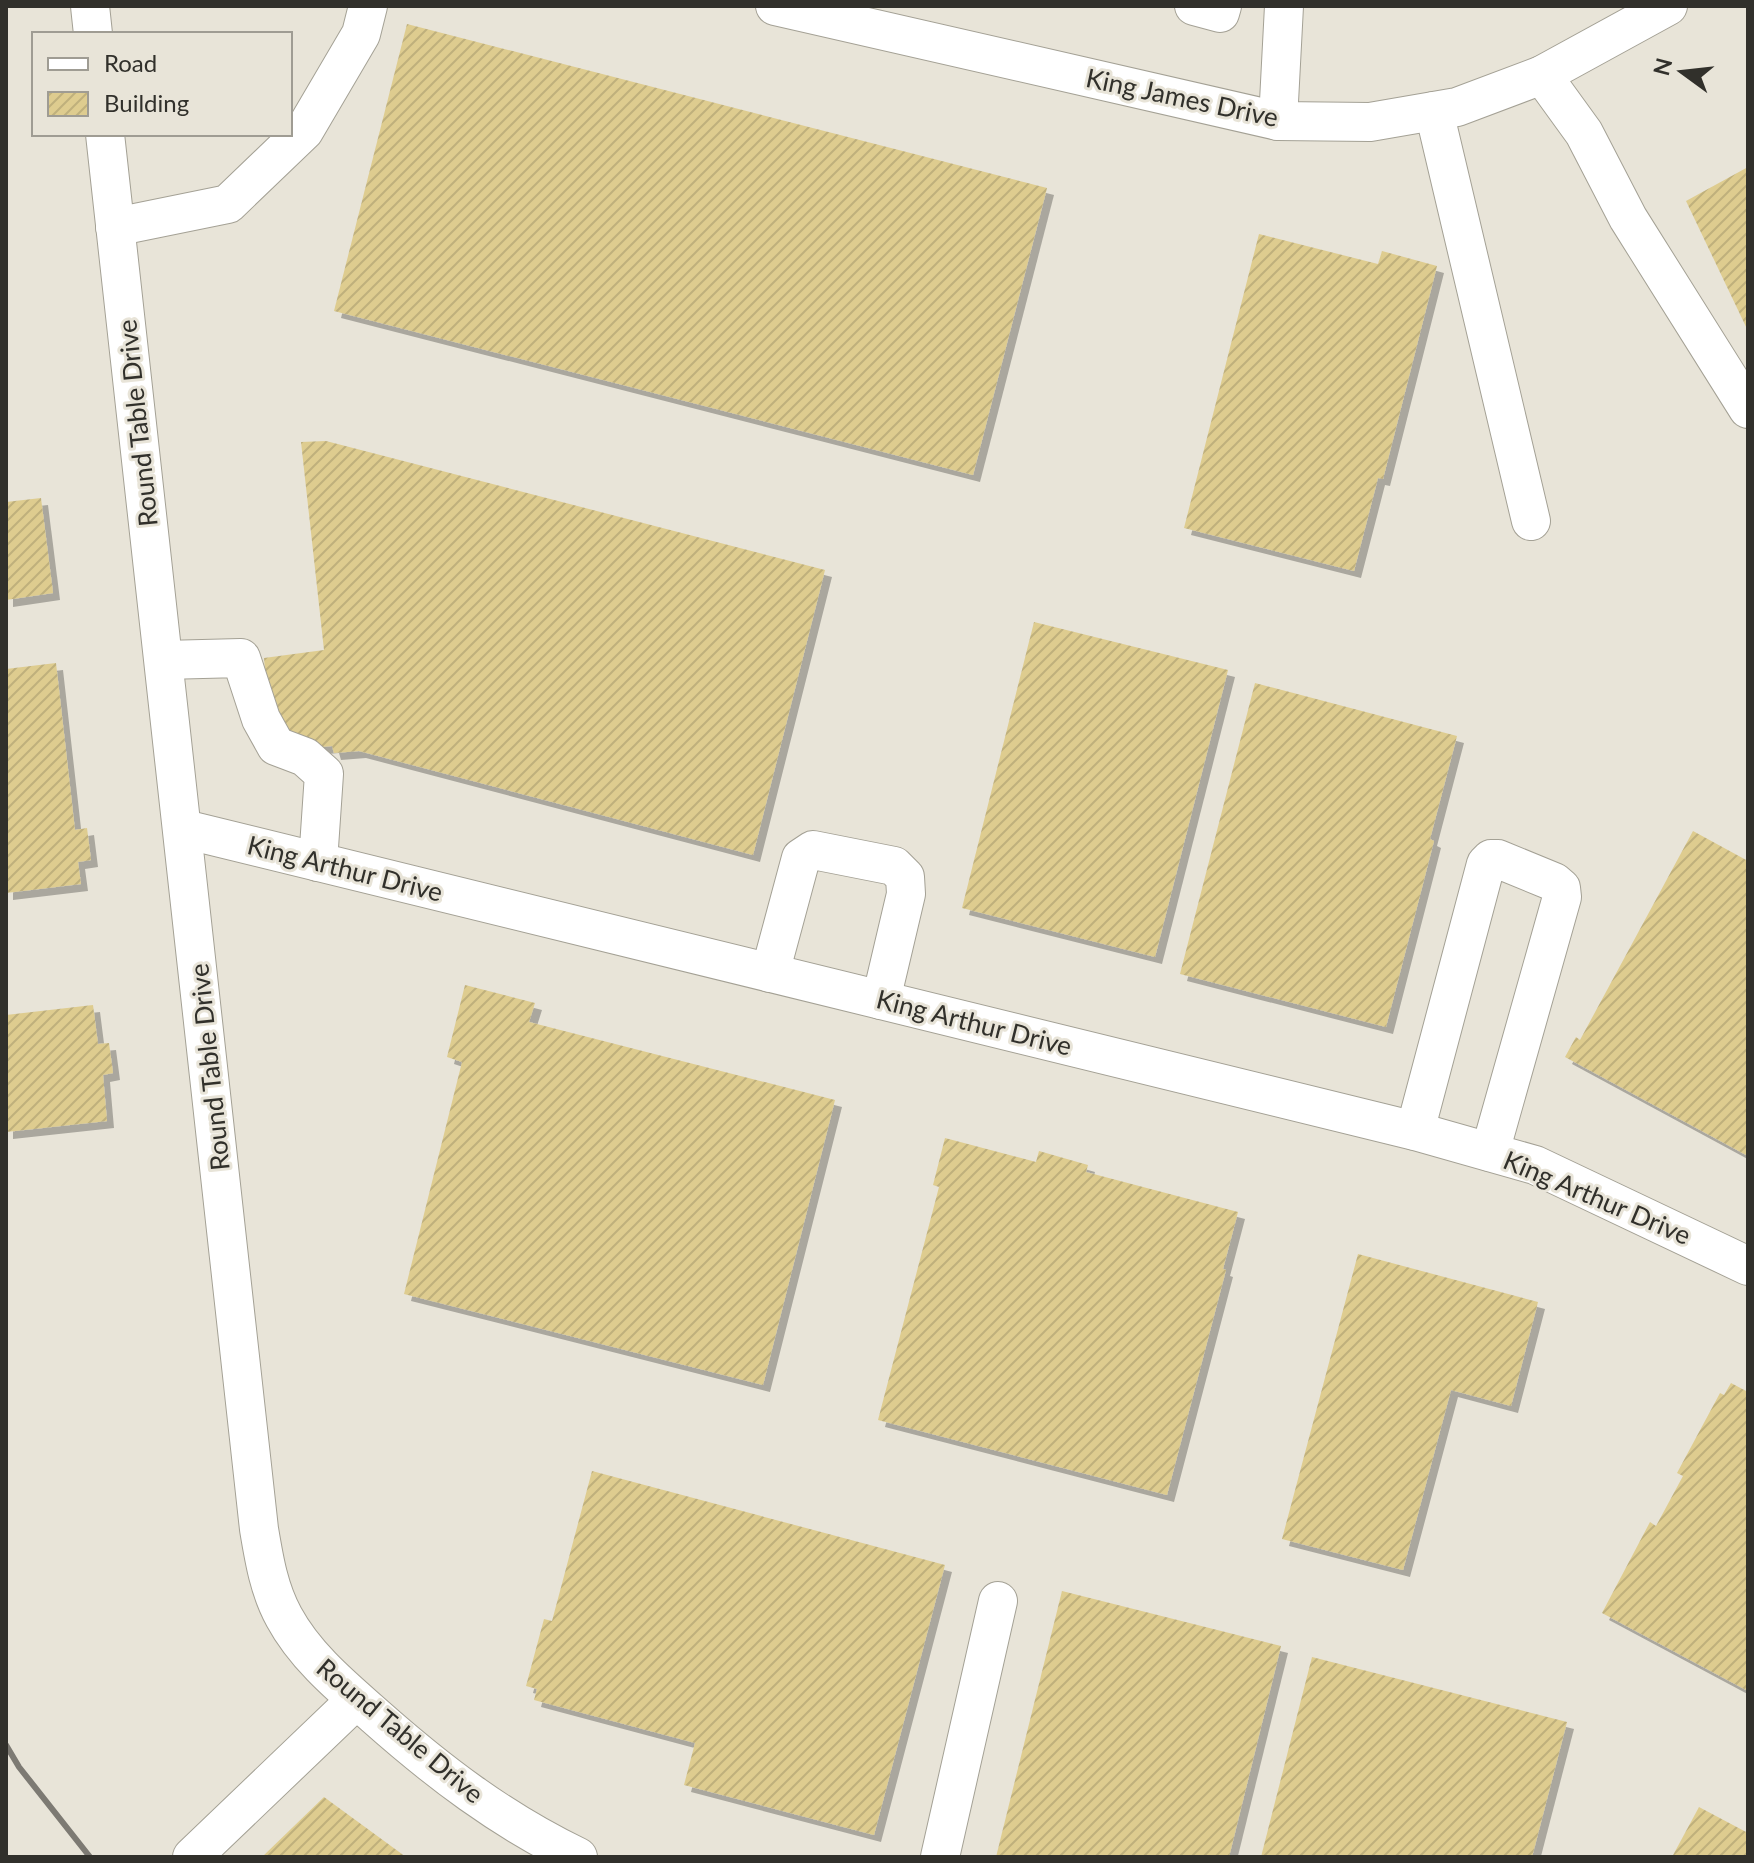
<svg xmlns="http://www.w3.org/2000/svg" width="1754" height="1863" font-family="Lato,sans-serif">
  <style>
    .building { fill: url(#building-hatch); filter: url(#shadow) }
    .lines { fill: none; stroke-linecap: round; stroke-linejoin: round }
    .minor-casing { stroke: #a4a195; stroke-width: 40 }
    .minor { stroke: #fff; stroke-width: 38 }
    .rail { stroke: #7d7a73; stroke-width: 6 }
    .labels { text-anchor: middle; stroke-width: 6; stroke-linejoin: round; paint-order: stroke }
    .street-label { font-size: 26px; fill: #31302b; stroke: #e8e4d8 }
  </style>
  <defs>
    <pattern id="building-hatch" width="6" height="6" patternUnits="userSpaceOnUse" patternTransform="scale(2)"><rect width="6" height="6" fill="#decc8f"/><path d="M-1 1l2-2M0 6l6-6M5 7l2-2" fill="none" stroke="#bfb07c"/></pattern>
    <filter id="shadow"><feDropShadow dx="7" dy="7" stdDeviation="0" flood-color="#0004"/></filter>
  </defs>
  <rect width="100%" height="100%" fill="#e8e4d8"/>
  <g class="building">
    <polygon points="407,24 1047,188 973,475 334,311"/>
    <polygon points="1748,167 1748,331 1686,201"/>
    <polygon points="1259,234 1378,264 1382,251 1437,266 1383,479 1378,478 1354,571 1184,528"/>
    <polygon points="326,441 825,570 753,855 359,751 334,753 332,746 309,748 282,741 277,703 268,704 264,658 324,650 301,442"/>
    <polygon points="41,498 53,593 6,600 6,502"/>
    <polygon points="1034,622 1228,670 1155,957 962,908"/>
    <polygon points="56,663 75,830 87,828 91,860 78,862 81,884 6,893 6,669"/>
    <polygon points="1255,683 1457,736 1430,839 1434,841 1386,1027 1180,974"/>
    <polygon points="1693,831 1748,861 1748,1156 1565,1057 1576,1037 1580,1040"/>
    <polygon points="465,985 535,1003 529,1022 835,1100 763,1385 404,1294 462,1062 447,1057"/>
    <polygon points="93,1005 98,1044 109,1043 113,1073 103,1075 107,1121 6,1132 6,1015"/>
    <polygon points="945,1138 1036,1162 1039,1151 1088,1165 1086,1172 1238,1212 1223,1269 1226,1270 1167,1495 878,1420 939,1187 933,1185"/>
    <polygon points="1358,1254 1538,1302 1511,1406 1451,1390 1403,1570 1282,1539"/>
    <polygon points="1731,1383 1748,1392 1748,1691 1602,1613 1650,1522 1656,1526 1683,1476 1677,1473 1720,1393 1724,1395"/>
    <polygon points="592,1471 945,1565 874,1835 684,1785 695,1743 534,1700 537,1689 526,1686 544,1619 552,1621"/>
    <polygon points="1062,1591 1281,1646 1229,1857 996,1857"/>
    <polygon points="1312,1657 1567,1722 1532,1857 1261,1857"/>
    <polygon points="324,1797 406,1857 262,1857"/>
    <polygon points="1699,1807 1748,1833 1748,1857 1672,1857"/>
  </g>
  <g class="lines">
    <g class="minor-casing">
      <g id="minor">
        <polyline points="90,6 93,34"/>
        <polyline points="775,6 1278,121 1370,122 1457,107 1542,75 1668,6"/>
        <polyline points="1194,6 1220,13 1222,6"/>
        <polyline points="1542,75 1584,133 1628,218 1748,409"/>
        <polyline points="1434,111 1531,521"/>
        <polyline points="1278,121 1284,6"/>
        <path d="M 105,134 L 259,1529 C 264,1559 269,1590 284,1617 C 305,1656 341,1686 374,1715 C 437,1771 501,1820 578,1857"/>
        <polyline points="115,227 228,204 304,131 361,34 368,6"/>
        <polyline points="164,660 241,658 261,719 276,746 305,757 324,774 318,862"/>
        <polyline points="184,829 1415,1131 1535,1165 1748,1266"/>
        <polyline points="770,973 801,858 813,850 894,866 905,877 906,894 881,1000"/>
        <polyline points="1415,1131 1486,864 1491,859 1498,859 1554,882 1561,888 1562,897 1490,1152"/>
        <polyline points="192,1857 356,1700"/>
        <polyline points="940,1857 998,1601"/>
      </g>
    </g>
    <use href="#minor" class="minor"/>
    <polyline class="rail" points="6,1745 19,1767 90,1857"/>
  </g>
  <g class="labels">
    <g class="street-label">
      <text transform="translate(1182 98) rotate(12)" y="9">King James Drive</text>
      <text transform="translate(138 423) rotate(-96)" y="9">Round Table Drive</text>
      <text transform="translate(345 869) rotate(14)" y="9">King Arthur Drive</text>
      <text transform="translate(974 1023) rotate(14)" y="9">King Arthur Drive</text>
      <text transform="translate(210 1067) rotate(-96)" y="9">Round Table Drive</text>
      <text transform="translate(1597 1198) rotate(23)" y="9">King Arthur Drive</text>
      <text transform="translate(400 1731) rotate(40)" y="9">Round Table Drive</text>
    </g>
  </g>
  <rect width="1754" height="1863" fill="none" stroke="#31302b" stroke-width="16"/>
  <rect x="32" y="32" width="260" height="104" fill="#e8e4d8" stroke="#9f9c93" stroke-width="2"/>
  <rect x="48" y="58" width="40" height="12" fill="#ffffff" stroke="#9f9c93" stroke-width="2"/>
  <text x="104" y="72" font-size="24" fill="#31302b">Road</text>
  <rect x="48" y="92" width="40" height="24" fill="url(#building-hatch)" stroke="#9f9c93" stroke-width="2"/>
  <text x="104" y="112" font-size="24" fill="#31302b">Building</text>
  <g transform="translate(1682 72) rotate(285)" stroke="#e8e4d8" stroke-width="6" paint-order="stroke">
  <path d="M0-6L14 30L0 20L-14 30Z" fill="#31302b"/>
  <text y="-12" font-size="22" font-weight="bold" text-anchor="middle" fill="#31302b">N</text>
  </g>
</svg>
